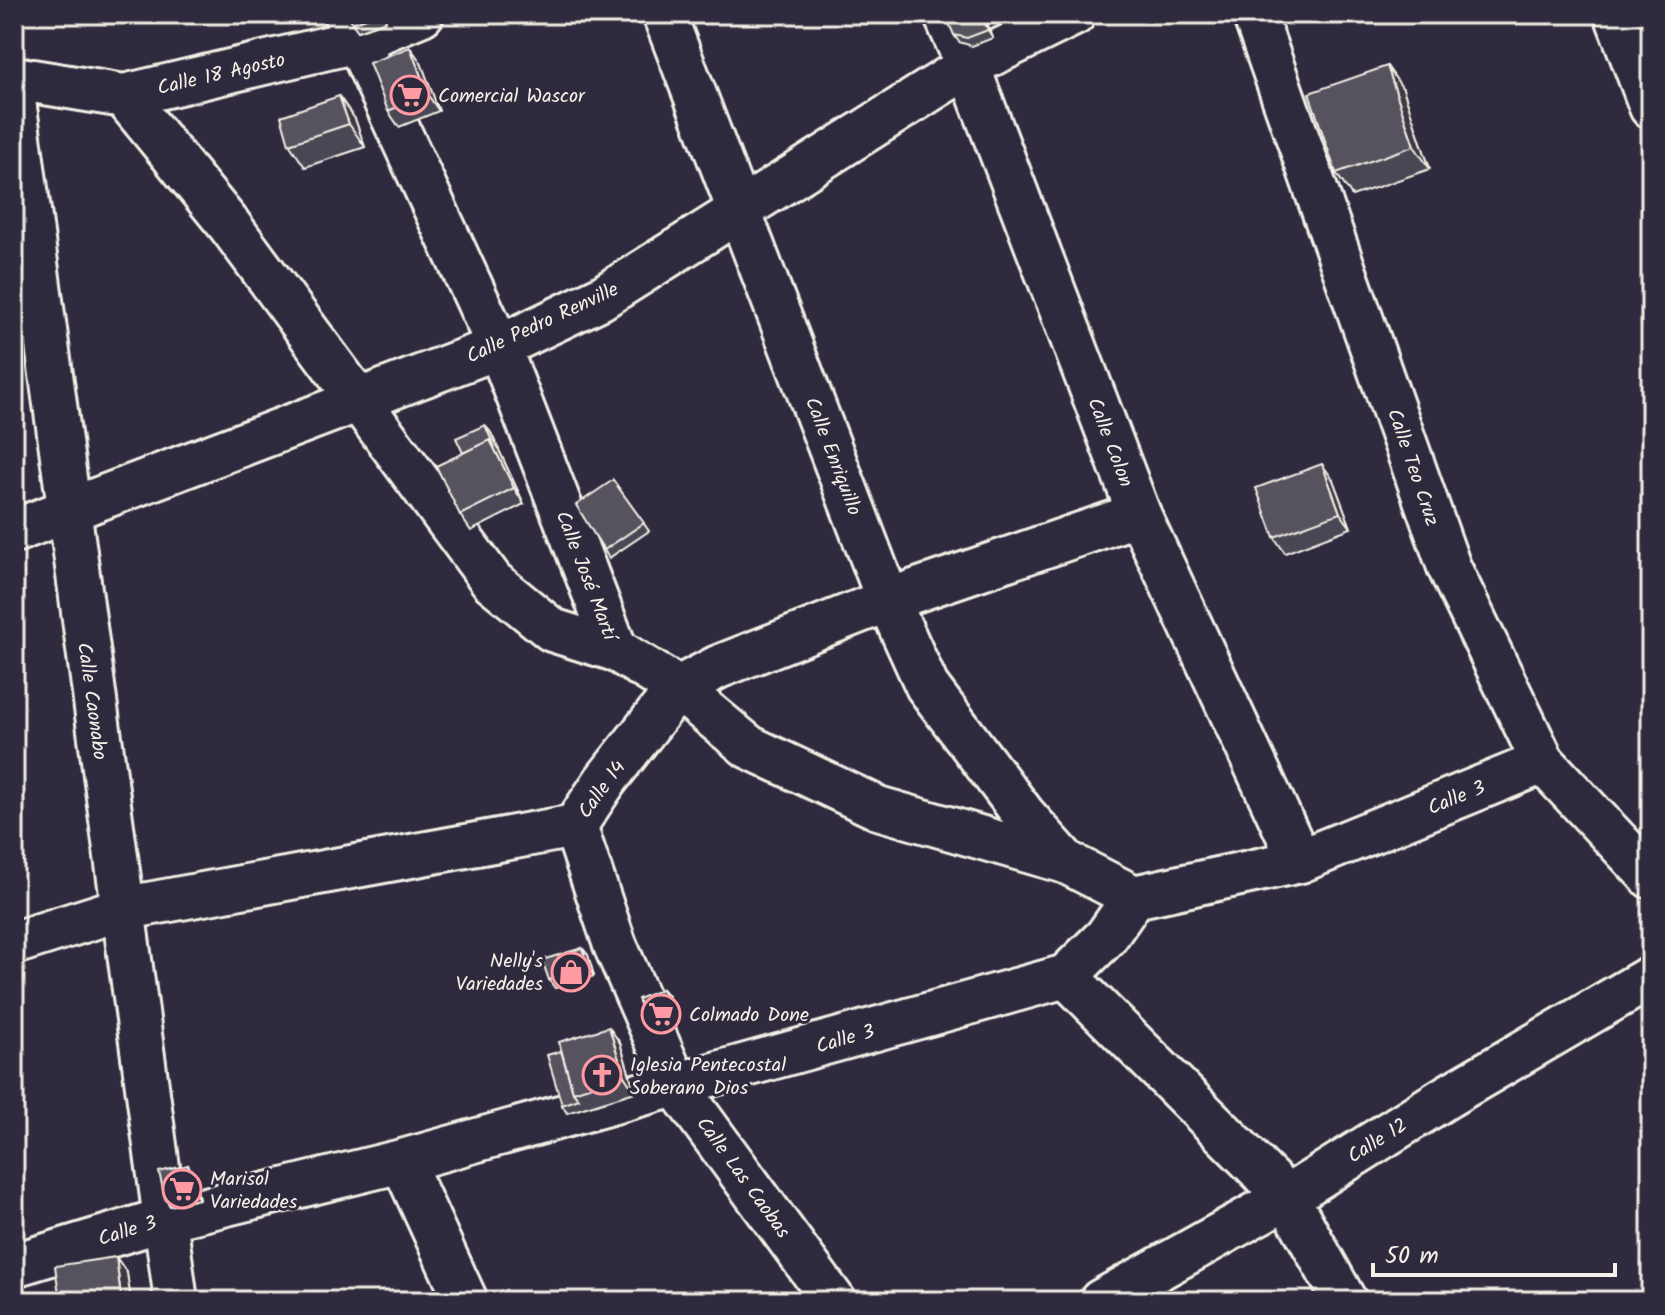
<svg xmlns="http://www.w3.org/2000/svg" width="1665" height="1315" font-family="Kalam,sans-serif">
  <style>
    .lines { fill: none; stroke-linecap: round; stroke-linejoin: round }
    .minor-casing { stroke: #f4f1e8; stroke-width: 48 }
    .minor { stroke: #2f2a3d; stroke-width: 42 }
    .wall { fill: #4a4752; stroke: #f4f1e8; stroke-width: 2 }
    .shaded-wall { fill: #3c3942; stroke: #f4f1e8; stroke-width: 2 }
    .building { fill: #56525f; stroke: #f4f1e8; stroke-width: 2 }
    .labels { text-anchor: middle; stroke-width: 6; stroke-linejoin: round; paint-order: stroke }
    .street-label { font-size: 20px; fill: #f4f1e8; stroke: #2f2a3d }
    .poi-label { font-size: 20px; fill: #f4f1e8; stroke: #2f2a3d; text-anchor: start }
  </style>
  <rect width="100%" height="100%" fill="#2f2a3d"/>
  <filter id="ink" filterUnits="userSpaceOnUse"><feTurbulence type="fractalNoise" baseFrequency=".0125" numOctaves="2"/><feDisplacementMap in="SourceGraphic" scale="16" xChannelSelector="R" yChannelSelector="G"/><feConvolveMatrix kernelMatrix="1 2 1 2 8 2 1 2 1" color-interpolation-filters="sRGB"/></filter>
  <g filter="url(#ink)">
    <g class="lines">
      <g class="minor-casing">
        <g id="minor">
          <polyline points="345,14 499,347 616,650 678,688 749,747 878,808 1066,862 1134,897"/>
          <polyline points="664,14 888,600 927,686 1024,815 1066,862"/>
          <polyline points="945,14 968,66 1139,514 1300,861"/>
          <polyline points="1254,14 1449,567 1543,762 1651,877"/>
          <polyline points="1616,14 1651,107"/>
          <polyline points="14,78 124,96 357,41 422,14"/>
          <polyline points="124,96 230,226 492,581 552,630 616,650"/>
          <polyline points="14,100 176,1301"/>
          <polyline points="14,531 499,347 601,298 968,66 1074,14"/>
          <polyline points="575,826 615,945 676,1085 834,1301"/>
          <polyline points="14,943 121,909 575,826 605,781 678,688 718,667 888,600 1139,514"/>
          <polyline points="1066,976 1287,1197 1345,1301"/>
          <polyline points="402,1161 466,1301"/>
          <polyline points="14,1265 165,1219 402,1161 1066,976 1106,937 1134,897 1300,861 1543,762"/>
          <polyline points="1101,1301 1287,1197 1448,1096 1651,977"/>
        </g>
      </g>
      <use href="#minor" class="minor"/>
    </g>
    <g class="wall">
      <polygon points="349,14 384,14 386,21 358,31 352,23"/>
      <polygon points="983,14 993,38 972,46 959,42 954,35"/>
      <polygon points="410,47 421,63 439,111 399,127 388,111"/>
      <polygon points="1403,89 1430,169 1352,196 1336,173"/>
      <polygon points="355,119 365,147 305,167 289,144"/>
      <polygon points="485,425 491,433 524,504 471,531 460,515 463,453"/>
      <polygon points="613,480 649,531 609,558 604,550"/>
      <polygon points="1333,480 1351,528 1285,553 1274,537"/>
      <polygon points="582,948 588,955 594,976 555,988 549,980"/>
      <polygon points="662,989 668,996 678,1021 653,1031 648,1024"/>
      <polygon points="620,1043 635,1092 567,1113 562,1105"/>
      <polygon points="188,1165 193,1173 199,1199 170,1206 165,1198"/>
      <polygon points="116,1257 127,1273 131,1301 60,1301"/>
    </g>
    <g class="shaded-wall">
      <polygon points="981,14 983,14 993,38 988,30"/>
      <polygon points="410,47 421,63 439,111 428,95"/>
      <polygon points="1387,66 1403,89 1430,169 1414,146"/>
      <polygon points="339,96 355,119 365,147 349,124"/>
      <polygon points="485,425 491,433 524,504 514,488 490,440"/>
      <polygon points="1322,464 1333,480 1351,528 1340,513"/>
      <polygon points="582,948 588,955 594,976 588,968"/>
      <polygon points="662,989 668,996 678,1021 673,1013"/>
      <polygon points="609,1027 620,1043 635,1092 624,1076"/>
      <polygon points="188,1165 193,1173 199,1199 193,1191"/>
      <polygon points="116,1257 127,1273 131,1301 124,1301 121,1297"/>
    </g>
    <g class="building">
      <polygon points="349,14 378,14 352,23"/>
      <polygon points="955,14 981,14 988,30 967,38 954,35 946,17"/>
      <polygon points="410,47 428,95 388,111 369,63"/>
      <polygon points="1387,66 1414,146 1336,173 1309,93"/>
      <polygon points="339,96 349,124 289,144 281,116"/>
      <polygon points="485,425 495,448 490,440 463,453 456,438"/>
      <polygon points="490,440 514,488 460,515 436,466"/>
      <polygon points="1322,464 1340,513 1274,537 1256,488"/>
      <polygon points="613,480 644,523 604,550 576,505"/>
      <polygon points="582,948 588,968 549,980 542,960"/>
      <polygon points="662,989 673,1013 648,1024 638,999"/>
      <polygon points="609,1027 624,1076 573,1092 559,1042"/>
      <polygon points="561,1051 573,1092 579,1099 562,1105 547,1055"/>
      <polygon points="188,1165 193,1191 165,1198 159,1172"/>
      <polygon points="116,1257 121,1297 92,1301 60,1301 55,1266"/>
    </g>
  </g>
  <defs>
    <g id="supermarket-ring" transform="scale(2)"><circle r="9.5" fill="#2f2a3d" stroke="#ff9aa2" stroke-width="1.5"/><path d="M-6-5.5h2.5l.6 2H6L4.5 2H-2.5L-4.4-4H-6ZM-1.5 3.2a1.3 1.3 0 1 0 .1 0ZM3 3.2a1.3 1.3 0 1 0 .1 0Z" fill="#ff9aa2"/></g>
    <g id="shop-ring" transform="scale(2)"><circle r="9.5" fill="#2f2a3d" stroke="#ff9aa2" stroke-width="1.5"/><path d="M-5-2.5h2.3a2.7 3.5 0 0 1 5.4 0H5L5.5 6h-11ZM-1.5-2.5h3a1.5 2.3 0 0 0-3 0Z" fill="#ff9aa2"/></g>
    <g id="church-ring" transform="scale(2)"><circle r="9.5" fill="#2f2a3d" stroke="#ff9aa2" stroke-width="1.5"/><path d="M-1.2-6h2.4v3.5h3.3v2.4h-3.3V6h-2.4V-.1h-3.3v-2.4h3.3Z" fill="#ff9aa2"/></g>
  </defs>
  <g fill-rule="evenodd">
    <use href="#supermarket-ring" x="410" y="95"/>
    <use href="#shop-ring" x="571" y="972"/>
    <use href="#supermarket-ring" x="661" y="1014"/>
    <use href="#church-ring" x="602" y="1075"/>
    <use href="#supermarket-ring" x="182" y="1189"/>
  </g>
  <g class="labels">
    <g class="street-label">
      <text transform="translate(221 73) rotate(-13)" y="7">Calle 18 Agosto</text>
      <text transform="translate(542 322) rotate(-25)" y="7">Calle Pedro Renville</text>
      <text transform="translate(1111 442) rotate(69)" y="7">Calle Colon</text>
      <text transform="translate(834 456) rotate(69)" y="7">Calle Enriquillo</text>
      <text transform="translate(1414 467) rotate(71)" y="7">Calle Teo Cruz</text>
      <text transform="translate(587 575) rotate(69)" y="7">Calle José Martí</text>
      <text transform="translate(93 701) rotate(82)" y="7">Calle Caonabo</text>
      <text transform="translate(601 789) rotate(-54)" y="7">Calle 14</text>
      <text transform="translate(1456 797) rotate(-22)" y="7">Calle 3</text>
      <text transform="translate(845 1038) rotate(-16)" y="7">Calle 3</text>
      <text transform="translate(1377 1140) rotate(-32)" y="7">Calle 12</text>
      <text transform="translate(744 1177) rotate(54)" y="7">Calle Las Caobas</text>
      <text transform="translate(127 1230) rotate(-17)" y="7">Calle 3</text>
    </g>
    <g class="poi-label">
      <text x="438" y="102">Comercial Wascor</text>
      <text x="543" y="967" text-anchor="end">Nelly's<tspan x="543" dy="23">Variedades</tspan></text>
      <text x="689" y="1021">Colmado Done</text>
      <text x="630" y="1071">Iglesia Pentecostal<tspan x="630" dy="23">Soberano Dios</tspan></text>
      <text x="210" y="1185">Marisol<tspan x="210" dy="23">Variedades</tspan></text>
    </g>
  </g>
  <rect width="1665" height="1315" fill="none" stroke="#2f2a3d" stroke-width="48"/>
  <rect x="24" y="24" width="1617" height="1267" fill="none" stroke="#f4f1e8" stroke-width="3" filter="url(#ink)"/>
  <path d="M1373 1263v12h242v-12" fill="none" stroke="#f4f1e8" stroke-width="4"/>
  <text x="1385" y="1263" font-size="24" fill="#f4f1e8" stroke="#2f2a3d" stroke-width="6" paint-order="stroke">50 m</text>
</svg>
